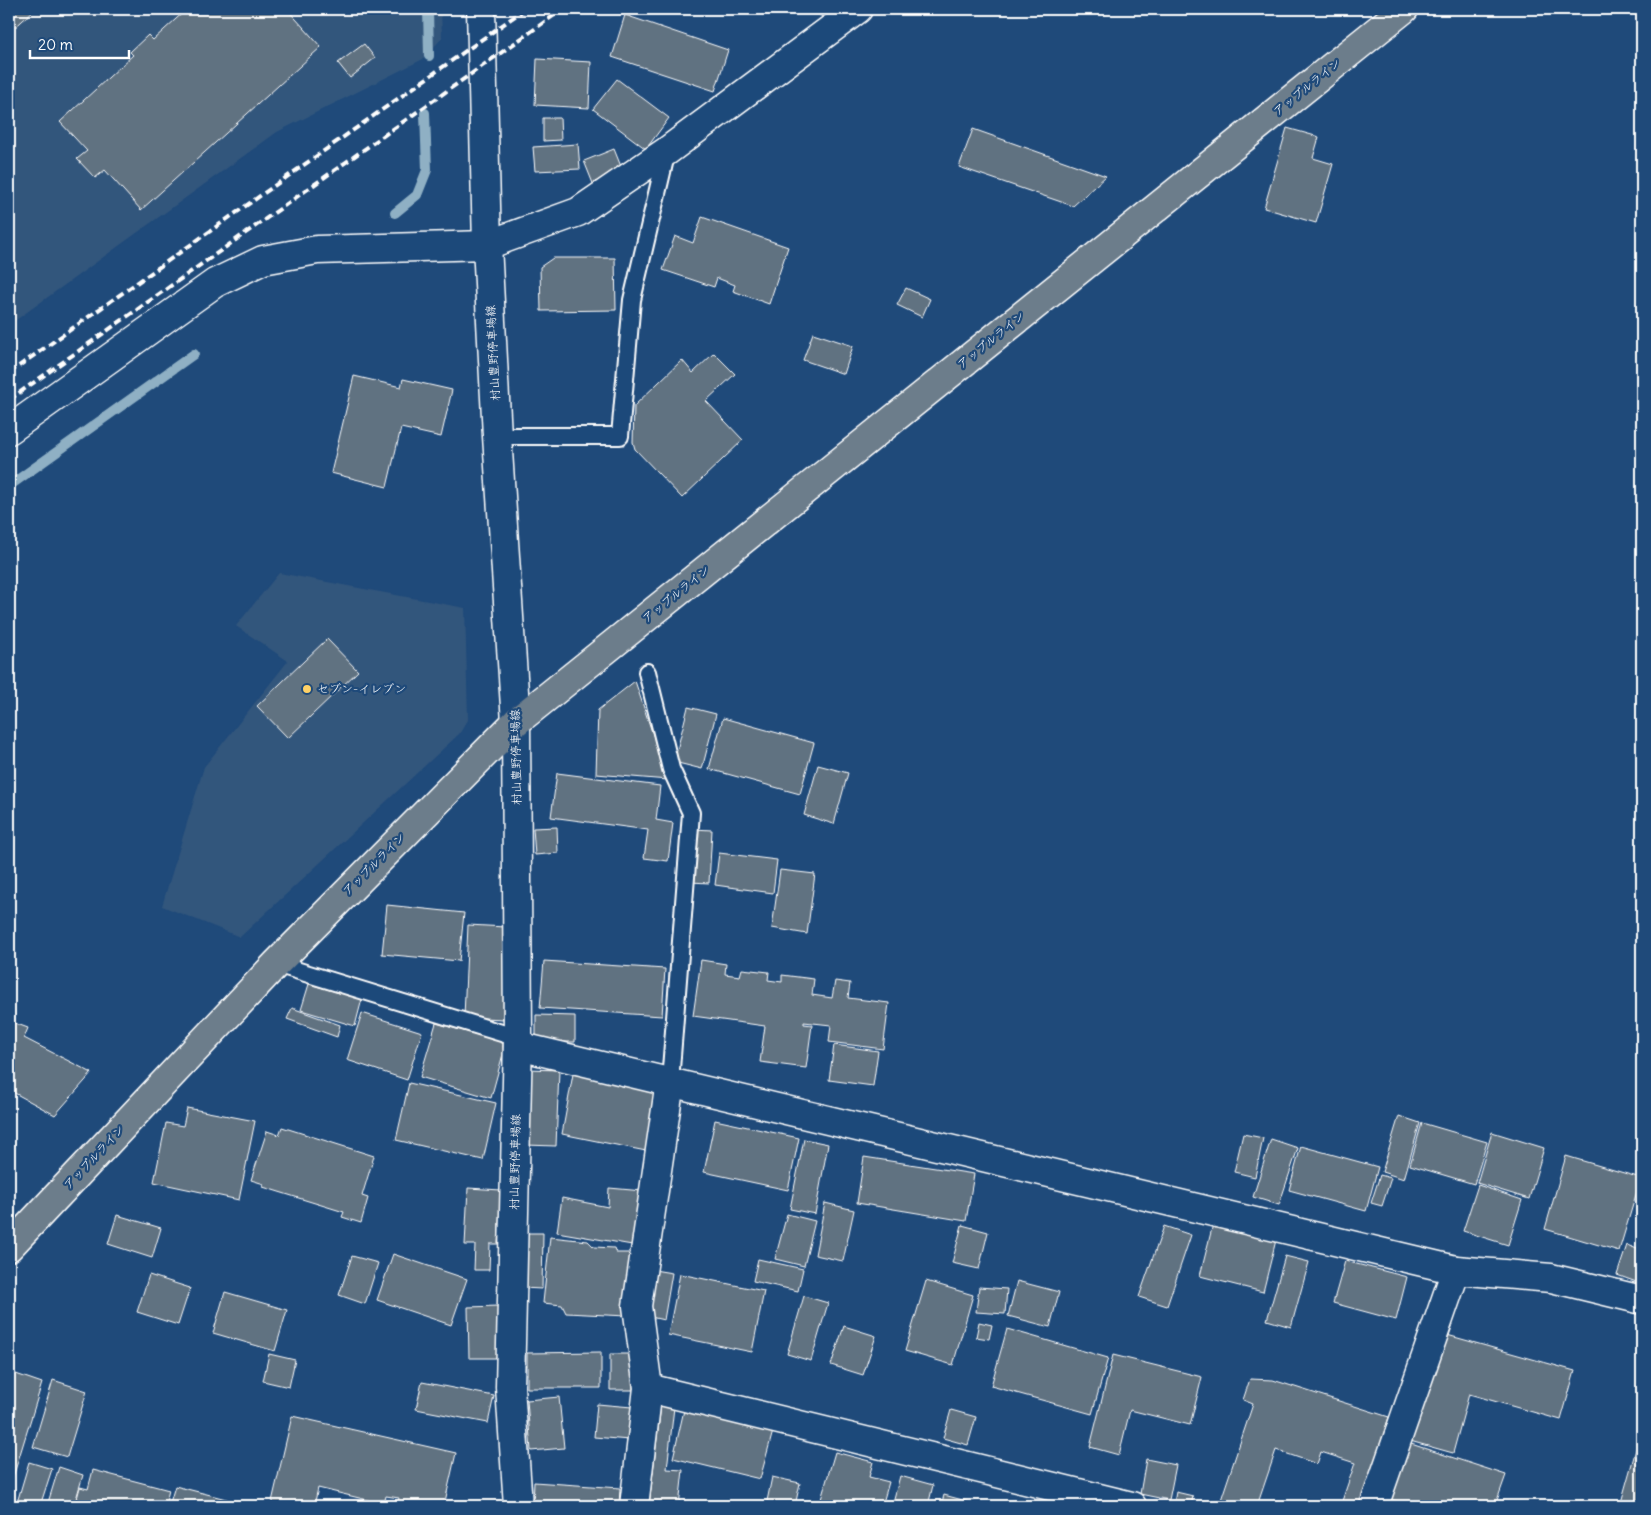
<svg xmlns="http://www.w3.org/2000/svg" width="1651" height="1515" font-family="Delius,'Klee One',sans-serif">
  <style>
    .built { fill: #33567c }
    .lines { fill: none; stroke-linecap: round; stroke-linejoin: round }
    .stream { stroke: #8fb0c4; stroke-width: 10 }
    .building { fill: #617281; stroke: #fff }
    .lane-casing { stroke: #fff; stroke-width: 20 }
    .street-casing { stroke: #fff; stroke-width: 31 }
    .secondary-casing { stroke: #fff; stroke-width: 31 }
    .highway-casing { stroke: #fff; stroke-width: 31 }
    .lane { stroke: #1f4a7a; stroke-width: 16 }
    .street { stroke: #1f4a7a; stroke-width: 28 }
    .secondary { stroke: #1f4a7a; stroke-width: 28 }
    .highway { stroke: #6c7d8b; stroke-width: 28 }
    .rail { stroke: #fff; stroke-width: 4; stroke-dasharray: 8 4; stroke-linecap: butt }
    .poi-dot { fill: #ffd166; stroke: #1f4a7a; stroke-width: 2 }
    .labels { text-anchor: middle; stroke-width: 4.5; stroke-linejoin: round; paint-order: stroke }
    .street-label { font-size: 12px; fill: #fff; stroke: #1f4a7a }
    .poi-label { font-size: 12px; fill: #fff; stroke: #1f4a7a; text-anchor: start }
  </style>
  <rect width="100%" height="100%" fill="#1f4a7a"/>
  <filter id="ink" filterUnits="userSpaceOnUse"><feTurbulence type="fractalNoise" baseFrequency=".02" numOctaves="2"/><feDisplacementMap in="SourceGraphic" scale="10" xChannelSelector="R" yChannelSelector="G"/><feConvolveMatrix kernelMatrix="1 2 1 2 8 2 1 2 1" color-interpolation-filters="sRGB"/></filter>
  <g filter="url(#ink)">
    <g class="built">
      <polygon points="9,9 441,9 442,38 423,59 277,132 9,325"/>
      <polygon points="279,573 465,608 468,720 459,734 240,937 162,906 204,767 288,661 236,626"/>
    </g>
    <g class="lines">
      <g class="stream">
        <polyline points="428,9 429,56"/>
        <polyline points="395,213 417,195 427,170 425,113"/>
        <polyline points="9,486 194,354"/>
      </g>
    </g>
    <g class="building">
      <polygon points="9,9 35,9 9,33"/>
      <polygon points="187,9 287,9 321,47 141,210 105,170 95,178 77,159 87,151 60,122 133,55 130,52 148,35 153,40"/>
      <polygon points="810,9 841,9 832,23"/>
      <polygon points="625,15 728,50 715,91 612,57"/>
      <polygon points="364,44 375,58 350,78 338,63"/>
      <polygon points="537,59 591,62 589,108 535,105"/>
      <polygon points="617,79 669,118 646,149 593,109"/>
      <polygon points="543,118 560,118 561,140 543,141"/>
      <polygon points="1287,128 1319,137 1313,158 1333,164 1316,223 1264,208"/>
      <polygon points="973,129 1106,176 1073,206 959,167"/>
      <polygon points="578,144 580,169 535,171 533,147"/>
      <polygon points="614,149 624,174 594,186 584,161"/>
      <polygon points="702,217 788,247 769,304 733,291 735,285 717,278 714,287 663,270 675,236 693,243"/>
      <polygon points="553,258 615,258 616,310 541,311 540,267"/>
      <polygon points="906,288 930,299 922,317 897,305"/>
      <polygon points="813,333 853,346 844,374 803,360"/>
      <polygon points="714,353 735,374 706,401 743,440 682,498 635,449 633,442 634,406 682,360 693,373"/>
      <polygon points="354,376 401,387 403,379 452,390 441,437 401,428 387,487 331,473"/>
      <polygon points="327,639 358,671 288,738 257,706"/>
      <polygon points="635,681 668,780 596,774 598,710"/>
      <polygon points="688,707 716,714 702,769 674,762"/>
      <polygon points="723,718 814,743 800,794 709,769"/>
      <polygon points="818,765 848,773 834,824 804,815"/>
      <polygon points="557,773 660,786 656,820 673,823 668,861 644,858 648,830 551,817"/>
      <polygon points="557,827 558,853 535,855 533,828"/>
      <polygon points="693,829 712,830 709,883 690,882"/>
      <polygon points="719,853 777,860 773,893 715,885"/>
      <polygon points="780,870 815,874 807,934 772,928"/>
      <polygon points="387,905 464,913 459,961 382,954"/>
      <polygon points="468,925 506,927 503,1019 464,1017"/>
      <polygon points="701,960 726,964 725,974 740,976 742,969 769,972 768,980 782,982 782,975 814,979 812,995 832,998 835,981 850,983 848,998 889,1003 883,1049 829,1042 831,1025 804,1022 804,1024 812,1025 806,1068 760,1062 765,1026 693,1016"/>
      <polygon points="544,961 665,969 662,1016 540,1008"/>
      <polygon points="309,984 362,999 355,1026 301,1010"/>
      <polygon points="292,1008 340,1025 337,1037 287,1019"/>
      <polygon points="362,1013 422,1032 407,1080 347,1060"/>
      <polygon points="536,1015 575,1016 575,1042 536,1042"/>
      <polygon points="9,1021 28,1028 24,1038 92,1073 55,1115 9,1090"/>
      <polygon points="436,1023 506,1043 491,1098 420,1077"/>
      <polygon points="834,1045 878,1051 873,1086 829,1080"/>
      <polygon points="527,1069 559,1070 556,1146 525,1145"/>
      <polygon points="573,1074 658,1091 646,1151 562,1134"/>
      <polygon points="409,1083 496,1103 483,1160 396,1140"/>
      <polygon points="187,1108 255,1121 239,1200 154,1182 166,1123 183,1126"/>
      <polygon points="1399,1116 1420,1123 1404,1179 1382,1172"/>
      <polygon points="715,1120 799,1138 788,1190 704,1172"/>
      <polygon points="1422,1123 1487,1142 1474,1184 1410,1165"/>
      <polygon points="282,1127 374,1156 362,1196 368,1198 361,1223 342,1217 344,1212 263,1187 264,1184 251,1180 267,1131 279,1135"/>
      <polygon points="1492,1132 1544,1148 1529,1199 1477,1183"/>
      <polygon points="1243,1134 1263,1138 1255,1177 1234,1172"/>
      <polygon points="804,1139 828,1144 815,1214 790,1209"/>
      <polygon points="1271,1139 1298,1148 1279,1205 1253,1197"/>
      <polygon points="1301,1146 1378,1167 1366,1211 1289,1190"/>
      <polygon points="1566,1156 1641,1178 1619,1251 1545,1229"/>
      <polygon points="864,1157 974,1174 966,1221 857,1203"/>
      <polygon points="1380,1175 1391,1178 1382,1206 1371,1203"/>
      <polygon points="1478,1185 1522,1200 1508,1245 1463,1231"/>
      <polygon points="468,1188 501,1190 498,1244 490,1244 489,1270 474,1270 475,1245 465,1245"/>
      <polygon points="609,1188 643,1191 638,1246 557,1232 562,1198 608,1207"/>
      <polygon points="825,1203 854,1210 843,1261 815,1255"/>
      <polygon points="787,1214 815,1221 804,1266 775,1259"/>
      <polygon points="117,1215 161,1228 152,1258 108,1244"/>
      <polygon points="1213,1224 1276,1240 1263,1292 1200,1276"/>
      <polygon points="962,1225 988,1232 979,1269 952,1263"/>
      <polygon points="1164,1226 1191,1235 1167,1306 1139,1297"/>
      <polygon points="522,1233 543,1233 542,1289 522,1288"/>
      <polygon points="550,1237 588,1241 594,1247 614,1248 616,1253 630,1253 627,1316 566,1313 562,1305 543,1303"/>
      <polygon points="1627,1245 1642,1251 1642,1284 1617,1275"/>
      <polygon points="393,1254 467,1279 451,1325 377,1300"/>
      <polygon points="352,1256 378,1263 365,1304 339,1295"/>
      <polygon points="1285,1256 1309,1262 1291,1327 1267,1320"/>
      <polygon points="758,1259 803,1269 798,1291 753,1281"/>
      <polygon points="1345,1261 1407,1277 1396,1320 1333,1303"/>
      <polygon points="654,1270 672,1273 664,1320 646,1316"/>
      <polygon points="680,1274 764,1291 752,1352 668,1335"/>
      <polygon points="149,1275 190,1288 178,1325 137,1312"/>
      <polygon points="926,1281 973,1295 953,1365 905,1351"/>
      <polygon points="1017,1281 1059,1292 1050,1327 1008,1316"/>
      <polygon points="979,1287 1007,1289 1005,1314 976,1312"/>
      <polygon points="225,1292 287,1310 275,1351 213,1333"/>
      <polygon points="804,1296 828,1303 811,1361 787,1354"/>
      <polygon points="499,1306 500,1358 469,1358 468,1307"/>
      <polygon points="979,1322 992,1325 989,1339 976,1337"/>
      <polygon points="844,1326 876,1336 863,1375 831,1365"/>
      <polygon points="1007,1329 1108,1358 1092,1414 991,1386"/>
      <polygon points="1440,1333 1575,1371 1561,1420 1469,1394 1453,1453 1410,1441"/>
      <polygon points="601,1352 601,1388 527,1388 527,1353"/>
      <polygon points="269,1354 295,1360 289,1387 263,1381"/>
      <polygon points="610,1354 635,1354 636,1390 610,1390"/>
      <polygon points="1113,1355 1202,1377 1190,1425 1130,1410 1119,1455 1090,1447"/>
      <polygon points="13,1373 42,1383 9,1490 9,1386"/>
      <polygon points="1250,1379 1273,1380 1389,1417 1376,1457 1382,1459 1366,1506 1357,1506 1342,1501 1355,1463 1321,1452 1317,1464 1276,1450 1257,1506 1219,1506 1253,1404 1243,1400"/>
      <polygon points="53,1380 87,1391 67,1457 33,1447"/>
      <polygon points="422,1382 494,1396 488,1423 416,1409"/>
      <polygon points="559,1397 564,1448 531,1451 527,1400"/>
      <polygon points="597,1404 632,1407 629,1440 594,1437"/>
      <polygon points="661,1405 674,1407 667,1469 683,1470 679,1506 649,1506"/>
      <polygon points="684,1410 773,1431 760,1479 673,1458"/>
      <polygon points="951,1410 976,1417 968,1445 943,1438"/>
      <polygon points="292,1416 456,1453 444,1506 397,1506 399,1498 386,1496 384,1504 318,1488 314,1506 271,1506"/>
      <polygon points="1642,1428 1642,1506 1620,1506"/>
      <polygon points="1405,1442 1506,1475 1495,1506 1412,1506 1387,1498"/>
      <polygon points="835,1452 873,1462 869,1477 889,1482 882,1506 819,1506"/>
      <polygon points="1146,1459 1176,1465 1169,1500 1140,1494"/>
      <polygon points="29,1462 52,1469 40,1506 16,1506"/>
      <polygon points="59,1467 83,1475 74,1506 47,1506"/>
      <polygon points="93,1470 169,1490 165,1506 75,1506 80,1487 88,1489"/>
      <polygon points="900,1476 933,1485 928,1506 892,1506"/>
      <polygon points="772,1477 800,1483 795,1506 766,1506"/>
      <polygon points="534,1482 620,1488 619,1506 533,1506"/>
      <polygon points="175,1486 254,1506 169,1506"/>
      <polygon points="1176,1492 1193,1496 1191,1506 1174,1503"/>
      <polygon points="944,1495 981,1505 981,1506 941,1506"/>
    </g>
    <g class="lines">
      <g class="lane-casing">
        <g id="lane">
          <polyline points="497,436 620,436 632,300 667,151"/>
          <polyline points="647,672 671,769 691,813 670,1082"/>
          <polyline points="276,964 518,1038"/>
        </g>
      </g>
      <g class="street-casing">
        <g id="street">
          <polyline points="487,245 578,212 667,151 858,9"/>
          <polyline points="518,1046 1456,1270 1551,1278 1642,1300"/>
          <polyline points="648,1388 1132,1506"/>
          <polyline points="634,1506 648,1388 637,1306 670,1082"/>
          <polyline points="1374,1506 1456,1270"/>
        </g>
      </g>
      <g class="secondary-casing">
        <g id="secondary">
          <polyline points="481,9 487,245 497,436 516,722 518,1038 510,1387 518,1506"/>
          <polyline points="9,430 215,283 263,260 317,250 487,245"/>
        </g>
      </g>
      <g class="highway-casing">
        <polyline id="highway" points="9,1247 276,964 516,722 1404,9"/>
      </g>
      <use href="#lane" class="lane"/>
      <use href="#street" class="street"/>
      <use href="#secondary" class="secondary"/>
      <use href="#highway" class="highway"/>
      <g class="rail">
        <polyline points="9,373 525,9"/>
        <polyline points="9,400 563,9"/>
      </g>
    </g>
  </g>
  <circle class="poi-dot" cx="307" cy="689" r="5"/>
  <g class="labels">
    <g class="street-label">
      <text transform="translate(1307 87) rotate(-39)" y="4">アップルライン</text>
      <text transform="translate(991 340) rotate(-39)" y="4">アップルライン</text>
      <text transform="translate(493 353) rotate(-93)" y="4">村山豊野停車場線</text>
      <text transform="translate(676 594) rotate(-39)" y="4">アップルライン</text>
      <text transform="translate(516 757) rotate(-91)" y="4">村山豊野停車場線</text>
      <text transform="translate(374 864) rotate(-45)" y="4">アップルライン</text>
      <text transform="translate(94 1157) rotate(-47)" y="4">アップルライン</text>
      <text transform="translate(515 1162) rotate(-89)" y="4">村山豊野停車場線</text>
    </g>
    <g class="poi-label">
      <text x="317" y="693">セブン-イレブン</text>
    </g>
  </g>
  <rect width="1651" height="1515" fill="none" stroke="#1f4a7a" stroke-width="30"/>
  <rect x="15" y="15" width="1621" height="1485" fill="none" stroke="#fff" stroke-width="2" filter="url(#ink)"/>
  <path d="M30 50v8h99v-8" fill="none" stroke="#ffffff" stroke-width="2.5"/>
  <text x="38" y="50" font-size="15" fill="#ffffff" stroke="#1f4a7a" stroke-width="4" paint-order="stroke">20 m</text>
</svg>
